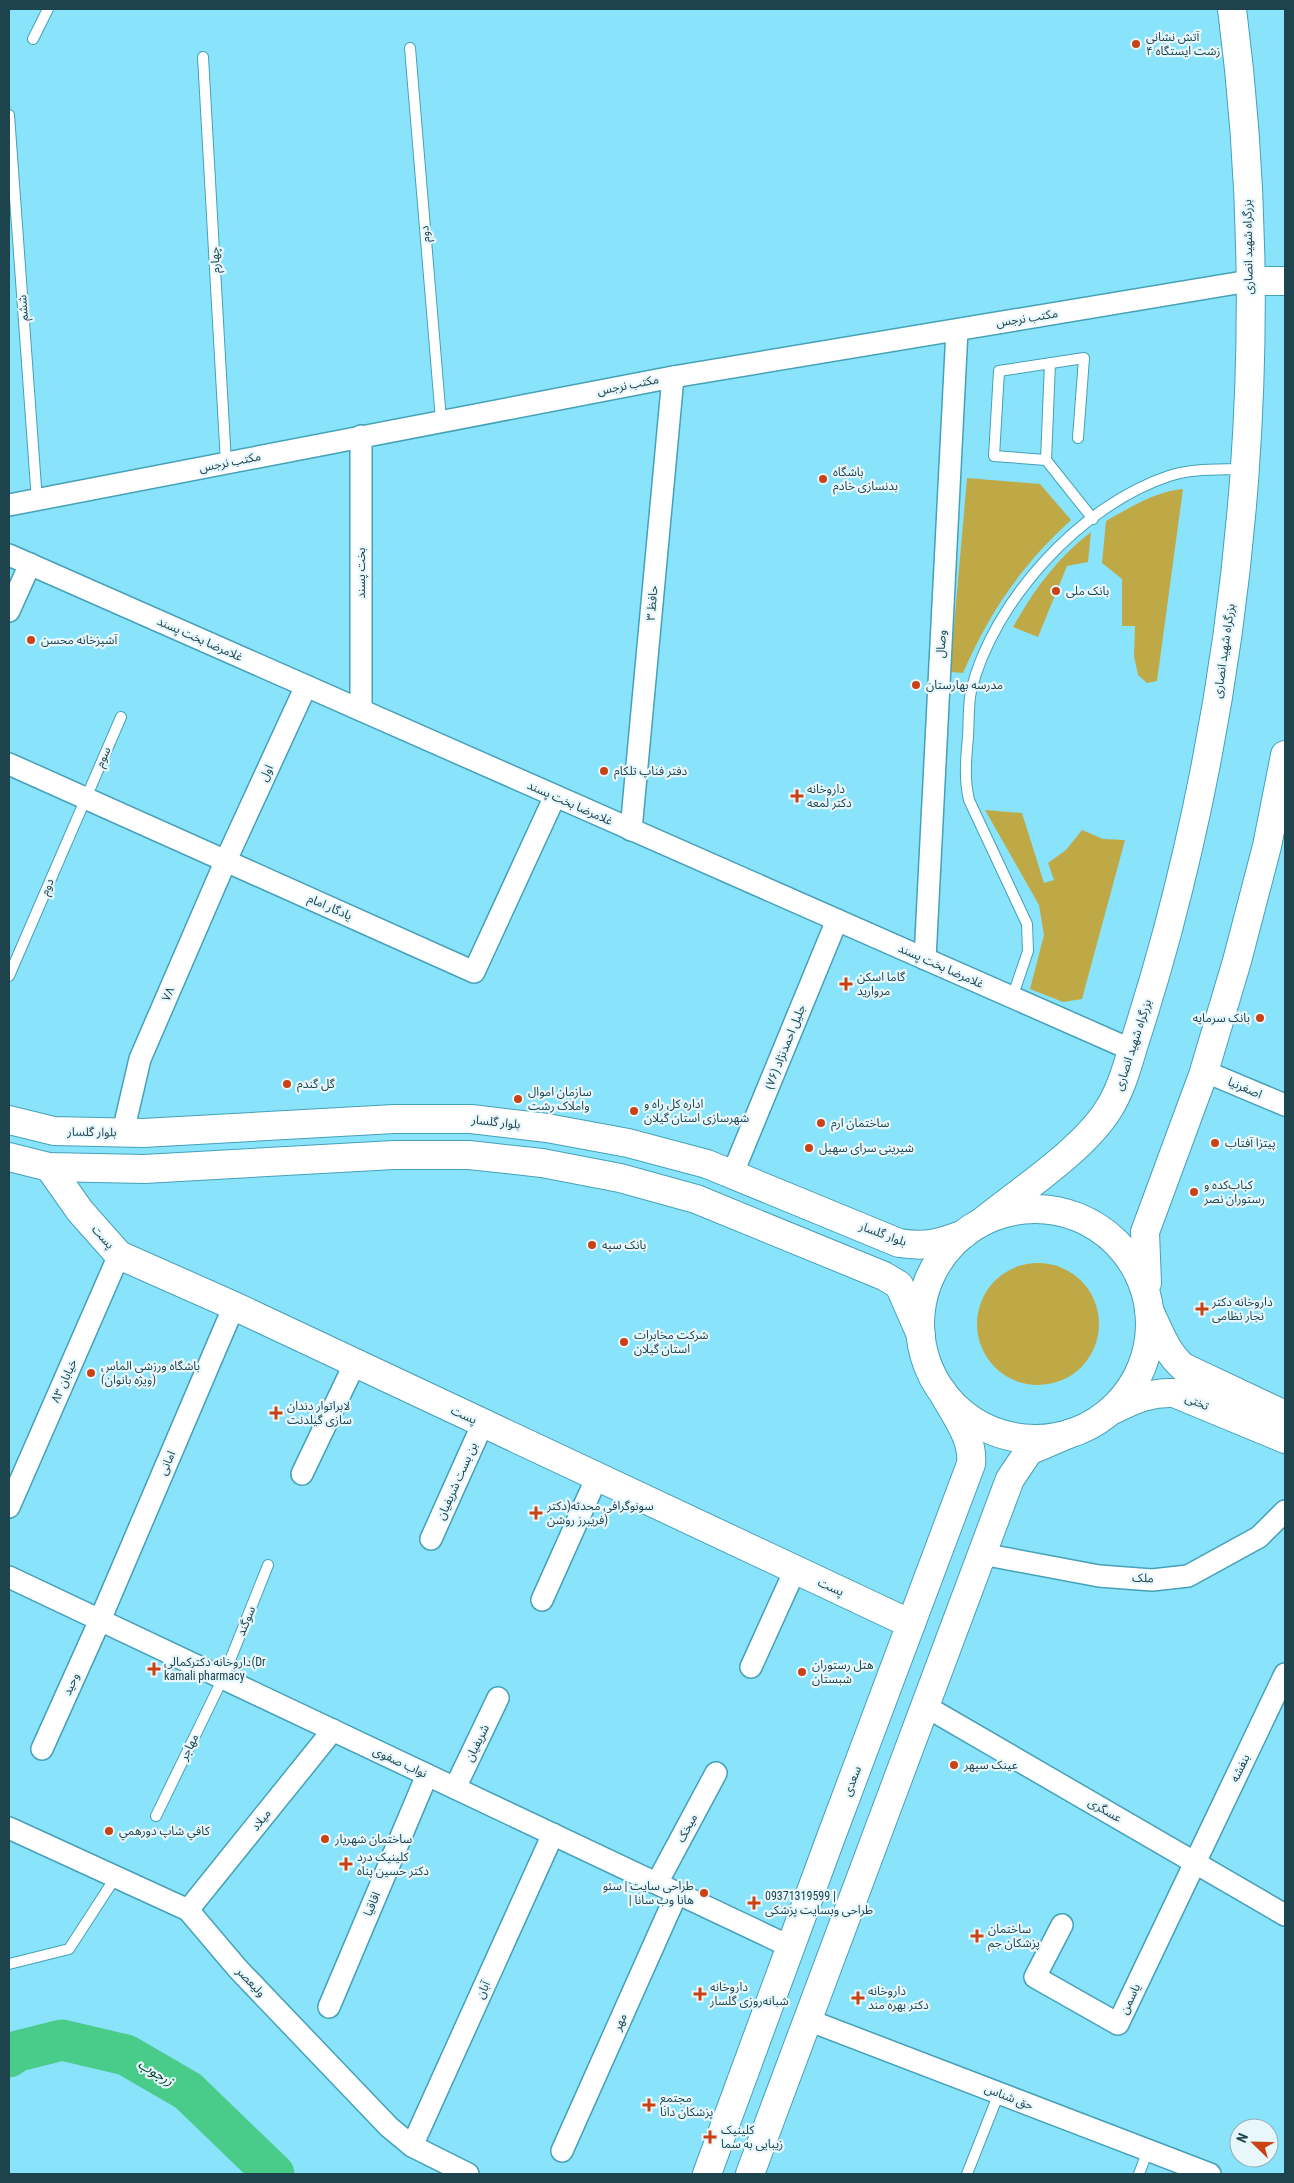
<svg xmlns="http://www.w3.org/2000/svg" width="1294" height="2183" font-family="'Roboto Condensed','Noto Sans Arabic',sans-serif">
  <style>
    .green { fill: #bfa946 }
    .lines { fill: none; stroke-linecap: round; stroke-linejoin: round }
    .river { stroke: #49cc89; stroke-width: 41 }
    .lane-casing { stroke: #45a1b8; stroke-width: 12 }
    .street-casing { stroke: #45a1b8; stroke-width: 24 }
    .secondary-casing { stroke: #45a1b8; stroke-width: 30 }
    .primary-casing { stroke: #45a1b8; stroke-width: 30 }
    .lane { stroke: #fff; stroke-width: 10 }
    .street { stroke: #fff; stroke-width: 21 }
    .secondary { stroke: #fff; stroke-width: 28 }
    .primary { stroke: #fff; stroke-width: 28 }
    .poi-dot { fill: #ca4213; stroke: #e7f7fc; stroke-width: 2 }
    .labels { text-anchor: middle; stroke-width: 4.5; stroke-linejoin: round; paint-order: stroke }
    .poi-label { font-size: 12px; fill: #1d434d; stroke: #e7f7fc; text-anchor: start }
    .street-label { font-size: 12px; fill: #1d434d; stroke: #e7f7fc }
    .water-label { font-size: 14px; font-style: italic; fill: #033c22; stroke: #e7f7fc }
  </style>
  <rect width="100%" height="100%" fill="#89e3fb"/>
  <g class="green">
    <path d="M 967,478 L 1040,484 L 1071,520 C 1021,566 990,611 963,673 L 950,672 Z"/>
    <path d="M 1183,489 L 1157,681 L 1147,683 L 1138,675 L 1134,656 L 1135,626 L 1122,626 L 1122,579 L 1102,563 L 1106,521 C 1129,508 1156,491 1183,489 Z"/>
    <path d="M 1091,532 L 1088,562 L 1067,566 L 1038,637 L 1013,627 C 1034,590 1057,558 1091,532 Z"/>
    <polygon points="985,810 1022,813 1044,883 1054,880 1048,863 1066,850 1082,830 1103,839 1125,840 1082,999 1063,1002 1030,989 1044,935 1039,905"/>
    <circle cx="1038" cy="1324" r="61"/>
  </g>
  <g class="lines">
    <polyline class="river" points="9,2057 18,2051 62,2040 126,2055 188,2091 274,2174"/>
    <g class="lane-casing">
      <g id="lane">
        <polyline points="33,39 48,9"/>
        <polyline points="410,48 441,420"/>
        <polyline points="203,57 226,463"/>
        <polyline points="9,115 37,501"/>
        <polyline points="1050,363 1046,460 994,456 999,371 1084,358 1078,438"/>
        <polyline points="1046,460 1093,519"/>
        <polyline points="9,976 121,717"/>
        <path d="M 1012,998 L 1028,951 L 1027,924 L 969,800 C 964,778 966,759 968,737 C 969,722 968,706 971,691 C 993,601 1081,505 1169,476 C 1192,468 1220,470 1244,469"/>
        <polyline points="156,1816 223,1678 268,1565"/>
        <polyline points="9,1964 69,1949 115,1878"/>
        <polyline points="967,2174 999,2093"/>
        <polyline points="1139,2174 1148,2150"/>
      </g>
    </g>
    <g class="street-casing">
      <g id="street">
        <polyline points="9,505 673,377 1249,281"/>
        <polyline points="9,555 1132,1050"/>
        <polyline points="9,611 30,564"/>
        <polyline points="361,710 361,436"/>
        <polyline points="9,764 474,972 555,796"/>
        <polyline points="631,830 673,377"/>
        <polyline points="925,959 957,330"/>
        <polyline points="1204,1071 1285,1105"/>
        <polyline points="123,1132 140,1059 226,860 306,686"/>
        <polyline points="732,1175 837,920"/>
        <polyline points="302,1474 355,1363"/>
        <polyline points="9,1507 119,1255"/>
        <polyline points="431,1539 483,1423"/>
        <polyline points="982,1554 1099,1576 1152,1580 1188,1576 1259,1537 1285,1511"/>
        <polyline points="9,1577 791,1947"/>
        <polyline points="542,1600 597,1477"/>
        <polyline points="751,1667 795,1570"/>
        <polyline points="925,1706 1285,1915"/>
        <polyline points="42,1749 100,1620 234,1306"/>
        <polyline points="455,1788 498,1698"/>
        <polyline points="9,1828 188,1910 238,1969 389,2127 412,2146 468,2174"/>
        <polyline points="657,1883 716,1773"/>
        <polyline points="188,1910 333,1730"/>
        <polyline points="1062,1925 1035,1977 1118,2024 1285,1674"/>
        <polyline points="329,2007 427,1775"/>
        <polyline points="808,2020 1210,2174"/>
        <polyline points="412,2146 553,1834"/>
        <polyline points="562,2151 677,1893"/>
      </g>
    </g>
    <g class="secondary-casing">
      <g id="secondary">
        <polyline points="49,1167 80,1211 119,1255 234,1306 911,1624"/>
        <path d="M 1149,1310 C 1159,1331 1166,1352 1183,1367 L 1285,1415"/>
      </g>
    </g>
    <g class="primary-casing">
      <g id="primary">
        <polyline points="1249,281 1285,281"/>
        <path d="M 9,1120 L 54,1131 L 143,1133 L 394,1119 L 471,1119 L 547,1128 L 628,1143 L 707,1164 L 899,1243 C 926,1247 938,1244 964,1234"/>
        <polyline points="9,1157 49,1167 144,1169 394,1155 469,1155 542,1163 620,1178 696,1199 884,1276 899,1285 921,1335"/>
        <circle cx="1035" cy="1324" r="115"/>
        <path d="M 982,1222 C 1020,1191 1083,1150 1108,1110 C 1121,1090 1127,1067 1134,1044 C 1146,1007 1157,970 1167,933 C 1247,634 1272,316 1232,9"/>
        <polyline points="1147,1283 1145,1232 1203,1075 1237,961 1267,846 1285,755"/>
        <path d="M 1115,1409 C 1135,1399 1151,1392 1174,1393 L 1285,1439"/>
        <path d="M 707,2174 L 831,1837 L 971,1464 C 974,1438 954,1414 942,1391"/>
        <polyline points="750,2174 1010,1479 1029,1451 1071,1433"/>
      </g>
    </g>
    <use href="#lane" class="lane"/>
    <use href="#street" class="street"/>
    <use href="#secondary" class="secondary"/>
    <use href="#primary" class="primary"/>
  </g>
  <g class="poi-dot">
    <circle cx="1136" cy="44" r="5"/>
    <circle cx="823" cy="479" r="5"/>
    <circle cx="1056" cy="591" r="5"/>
    <circle cx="31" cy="640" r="5"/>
    <circle cx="916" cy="685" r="5"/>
    <circle cx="604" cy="771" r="5"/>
    <path d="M794.5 788.5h5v5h5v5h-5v5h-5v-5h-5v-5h5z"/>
    <path d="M843.5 976.5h5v5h5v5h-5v5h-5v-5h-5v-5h5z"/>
    <circle cx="1260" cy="1018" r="5"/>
    <circle cx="287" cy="1084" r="5"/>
    <circle cx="518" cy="1099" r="5"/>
    <circle cx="634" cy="1111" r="5"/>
    <circle cx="821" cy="1123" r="5"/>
    <circle cx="1215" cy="1143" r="5"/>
    <circle cx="809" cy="1148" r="5"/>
    <circle cx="1194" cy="1192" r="5"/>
    <circle cx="592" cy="1245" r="5"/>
    <path d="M1199.5 1301.5h5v5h5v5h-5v5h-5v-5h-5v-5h5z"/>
    <circle cx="624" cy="1342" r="5"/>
    <circle cx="91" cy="1373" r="5"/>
    <path d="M273.5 1405.5h5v5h5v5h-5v5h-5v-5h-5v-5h5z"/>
    <path d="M533.5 1505.5h5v5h5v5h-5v5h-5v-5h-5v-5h5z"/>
    <path d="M151.5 1661.5h5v5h5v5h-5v5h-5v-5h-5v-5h5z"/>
    <circle cx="802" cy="1672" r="5"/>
    <circle cx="954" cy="1765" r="5"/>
    <circle cx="109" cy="1831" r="5"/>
    <circle cx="325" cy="1839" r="5"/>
    <path d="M343.5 1856.5h5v5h5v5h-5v5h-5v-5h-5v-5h5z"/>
    <circle cx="704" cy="1893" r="5"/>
    <path d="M751.5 1895.5h5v5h5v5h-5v5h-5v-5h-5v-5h5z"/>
    <path d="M974.5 1928.5h5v5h5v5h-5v5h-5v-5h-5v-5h5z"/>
    <path d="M697.5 1986.5h5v5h5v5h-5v5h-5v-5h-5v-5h5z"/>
    <path d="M855.5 1990.5h5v5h5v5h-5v5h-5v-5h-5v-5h5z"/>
    <path d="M646.5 2097.5h5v5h5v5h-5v5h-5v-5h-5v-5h5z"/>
    <path d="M707.5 2129.5h5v5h5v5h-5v5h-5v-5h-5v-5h5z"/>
  </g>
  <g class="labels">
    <g class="poi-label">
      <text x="1146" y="41">آتش نشانی<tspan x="1146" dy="14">زشت ایستگاه ۴</tspan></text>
      <text x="833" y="476">باشگاه<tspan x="833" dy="14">بدنسازی خادم</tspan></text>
      <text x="1066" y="595">بانک ملی</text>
      <text x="41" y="644">آشپزخانه محسن</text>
      <text x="926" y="689">مدرسه بهارستان</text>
      <text x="614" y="775">دفتر فناپ تلکام</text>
      <text x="807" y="793">داروخانه<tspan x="807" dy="14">دکتر لمعه</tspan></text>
      <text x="857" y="981">گاما اسکن<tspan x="857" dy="14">مروارید</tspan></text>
      <text x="1250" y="1022" text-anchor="end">بانک سرمایه</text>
      <text x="297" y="1088">گل گندم</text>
      <text x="528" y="1096">سازمان اموال<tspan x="528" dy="14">واملاک رشت</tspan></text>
      <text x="644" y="1108">اداره کل راه و<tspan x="644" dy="14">شهرسازی استان گیلان</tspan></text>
      <text x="831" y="1127">ساختمان ارم</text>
      <text x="1225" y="1147">پیتزا آفتاب</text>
      <text x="819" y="1152">شیرینی سرای سهیل</text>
      <text x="1204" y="1189">کباب‌کده و<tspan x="1204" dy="14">رستوران نصر</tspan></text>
      <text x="602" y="1249">بانک سپه</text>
      <text x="1212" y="1306">داروخانه دکتر<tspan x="1212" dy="14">نجار نظامی</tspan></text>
      <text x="634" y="1339">شرکت مخابرات<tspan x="634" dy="14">استان گیلان</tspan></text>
      <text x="101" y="1370">باشگاه ورزشی الماس<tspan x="101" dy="14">(ویژه بانوان)</tspan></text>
      <text x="287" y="1410">لابراتوار دندان<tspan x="287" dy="14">سازی گیلدنت</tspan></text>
      <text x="547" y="1510">سونوگرافی محدثه(دکتر<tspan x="547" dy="14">فریبرز روشن)</tspan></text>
      <text x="164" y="1666">داروخانه دکترکمالی(Dr<tspan x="164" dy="14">kamali pharmacy</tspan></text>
      <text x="812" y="1669">هتل رستوران<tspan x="812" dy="14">شبستان</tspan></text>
      <text x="964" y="1769">عینک سپهر</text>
      <text x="119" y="1835">كافي شاپ دورهمي</text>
      <text x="335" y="1843">ساختمان شهریار</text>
      <text x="357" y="1861">کلینیک درد<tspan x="357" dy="14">دکتر حسین پناه</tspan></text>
      <text x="694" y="1890" text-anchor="end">طراحی سایت | سئو<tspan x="694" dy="14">| هانا وب سانا</tspan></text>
      <text x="765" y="1900">09371319599 |<tspan x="765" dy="14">طراحی وبسایت پزشکی</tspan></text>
      <text x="988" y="1933">ساختمان<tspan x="988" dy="14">پزشکان جم</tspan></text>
      <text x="710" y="1991">داروخانه<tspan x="710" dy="14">شبانه‌روزی گلسار</tspan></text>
      <text x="868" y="1995">داروخانه<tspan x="868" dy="14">دکتر بهره مند</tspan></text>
      <text x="660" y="2102">مجتمع<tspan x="660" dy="14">پزشکان دانا</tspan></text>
      <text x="721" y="2134">کلینیک<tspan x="721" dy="14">زیبایی به سما</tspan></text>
    </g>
    <g class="street-label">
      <text transform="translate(425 234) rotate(-95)" y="4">دوم</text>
      <text transform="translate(1248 247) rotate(-91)" y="4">بزرگراه شهید انصاری</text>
      <text transform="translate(215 260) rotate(-93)" y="4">چهارم</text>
      <text transform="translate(23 308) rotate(-94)" y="4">ششم</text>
      <text transform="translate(1027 318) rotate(-9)" y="4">مکتب نرجس</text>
      <text transform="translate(628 385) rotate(-11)" y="4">مکتب نرجس</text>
      <text transform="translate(230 462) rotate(-11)" y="4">مکتب نرجس</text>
      <text transform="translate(361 573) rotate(-90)" y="4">بخت پسند</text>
      <text transform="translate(652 603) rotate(-85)" y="4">حافظ ۳</text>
      <text transform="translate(200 639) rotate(24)" y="4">غلامرضا بخت پسند</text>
      <text transform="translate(941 644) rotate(-87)" y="4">وصال</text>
      <text transform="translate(1224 651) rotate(-82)" y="4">بزرگراه شهید انصاری</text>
      <text transform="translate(103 757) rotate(-66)" y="4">سوم</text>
      <text transform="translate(266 773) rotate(-65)" y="4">اول</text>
      <text transform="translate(570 803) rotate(24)" y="4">غلامرضا بخت پسند</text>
      <text transform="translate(47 887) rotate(-67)" y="4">دوم</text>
      <text transform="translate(330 907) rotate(24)" y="4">یادگار امام</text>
      <text transform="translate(941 966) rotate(24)" y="4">غلامرضا بخت پسند</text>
      <text transform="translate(168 994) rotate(-67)" y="4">۷۸</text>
      <text transform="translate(1133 1045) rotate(-72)" y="4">بزرگراه شهید انصاری</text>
      <text transform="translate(785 1047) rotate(-68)" y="4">جلیل احمدنژاد (۷۶)</text>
      <text transform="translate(1245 1088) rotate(23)" y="4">اصغرنیا</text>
      <text transform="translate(496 1122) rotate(6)" y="4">بلوار گلسار</text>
      <text transform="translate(92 1132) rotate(1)" y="4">بلوار گلسار</text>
      <text transform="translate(883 1234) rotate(20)" y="4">بلوار گلسار</text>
      <text transform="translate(103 1237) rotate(49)" y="4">پست</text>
      <text transform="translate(64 1381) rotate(-66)" y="4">خیابان ۸۳</text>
      <text transform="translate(1197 1402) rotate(23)" y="4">تختی</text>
      <text transform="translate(464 1415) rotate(25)" y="4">پست</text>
      <text transform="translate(167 1463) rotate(-67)" y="4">امانی</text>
      <text transform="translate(457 1481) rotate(-66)" y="4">بن بست شریفیان</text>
      <text transform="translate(1143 1578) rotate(2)" y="4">ملک</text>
      <text transform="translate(831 1587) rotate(25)" y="4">پست</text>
      <text transform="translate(246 1621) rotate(-68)" y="4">سوگند</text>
      <text transform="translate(71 1684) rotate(-66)" y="4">وحید</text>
      <text transform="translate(477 1743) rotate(-64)" y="4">شریفیان</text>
      <text transform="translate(189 1747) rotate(-64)" y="4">مهاجر</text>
      <text transform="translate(400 1762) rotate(25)" y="4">نواب صفوی</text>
      <text transform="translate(1240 1768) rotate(-64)" y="4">بنفشه</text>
      <text transform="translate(852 1781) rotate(-69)" y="4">سعدی</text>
      <text transform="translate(1105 1810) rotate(30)" y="4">عسگری</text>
      <text transform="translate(261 1820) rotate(-51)" y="4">میلاد</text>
      <text transform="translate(687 1828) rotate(-62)" y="4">میخک</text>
      <text transform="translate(372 1904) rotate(-67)" y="4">اقاقیا</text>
      <text transform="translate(251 1982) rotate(46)" y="4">ولیعصر</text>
      <text transform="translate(483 1990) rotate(-66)" y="4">آبان</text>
      <text transform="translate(1130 1999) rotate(-65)" y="4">یاسمن</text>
      <text transform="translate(620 2022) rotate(-66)" y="4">مهر</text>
      <text transform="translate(1009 2097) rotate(21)" y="4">حق شناس</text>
    </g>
    <g class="water-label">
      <text transform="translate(156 2072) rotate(31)" y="5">زرجوب</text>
    </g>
  </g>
  <rect width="1294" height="2183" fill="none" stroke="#1d434d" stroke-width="20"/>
  <g transform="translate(1254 2143) rotate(293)"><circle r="24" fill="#e7f7fc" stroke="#96afb6"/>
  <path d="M0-4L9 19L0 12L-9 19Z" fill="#ca4213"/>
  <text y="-8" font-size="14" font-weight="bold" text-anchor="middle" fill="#1d434d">N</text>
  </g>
</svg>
